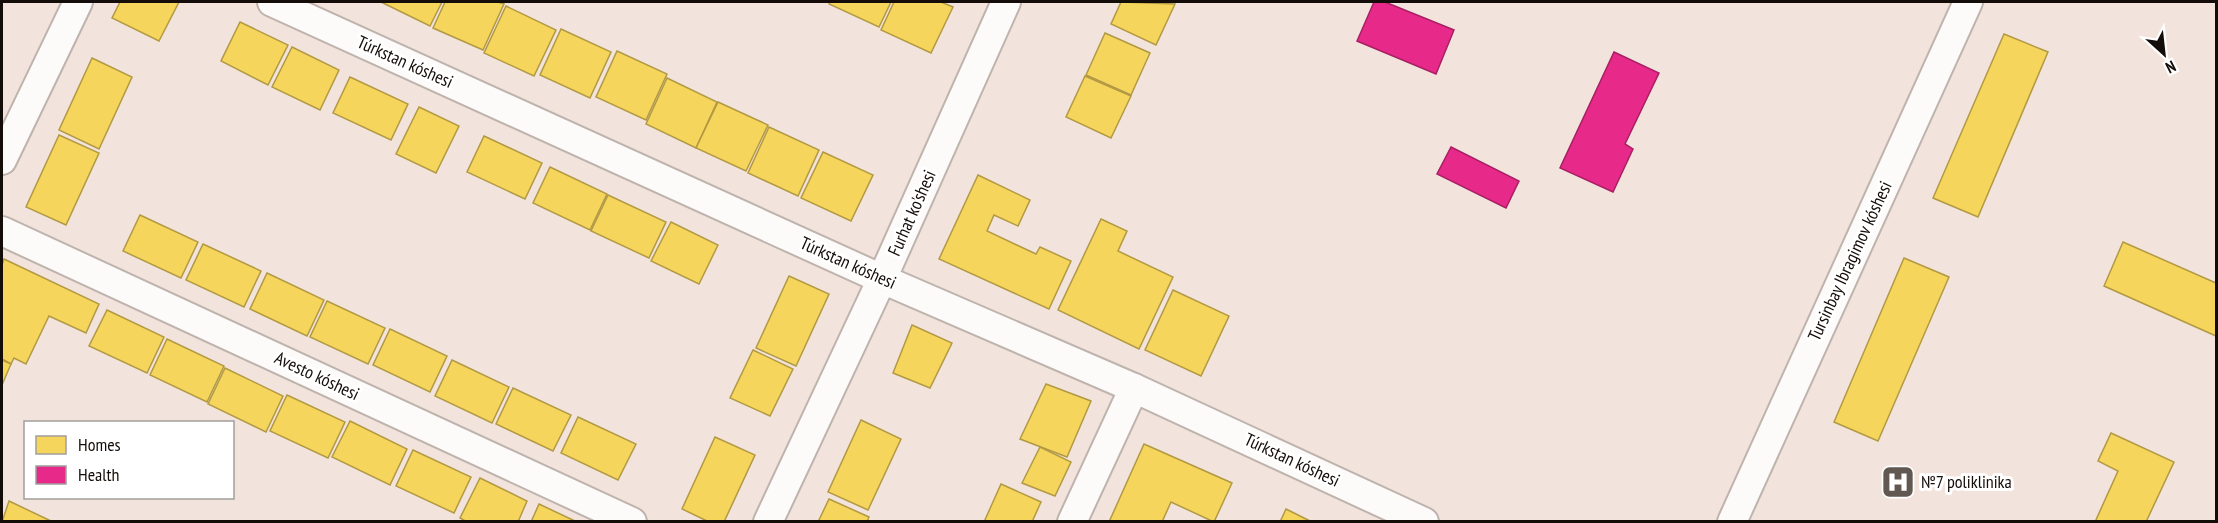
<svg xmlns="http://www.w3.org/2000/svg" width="2218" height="523" font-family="'PT Sans Narrow',sans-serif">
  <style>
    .homes { fill: #f6d55c; stroke: #b29943; stroke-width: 1.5 }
    .health { fill: #e7298a; stroke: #a82063; stroke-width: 1.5 }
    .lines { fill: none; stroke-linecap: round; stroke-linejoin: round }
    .street-casing { stroke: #beb3ad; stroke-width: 32 }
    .street { stroke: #fdfbfa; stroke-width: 28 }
    .labels { text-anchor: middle; stroke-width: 6; stroke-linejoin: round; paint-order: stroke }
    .street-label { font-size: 18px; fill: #140c08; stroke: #fff }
    .poi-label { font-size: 18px; fill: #140c08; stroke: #fff; text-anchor: start }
  </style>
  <rect width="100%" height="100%" fill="#f2e4dc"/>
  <g class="homes">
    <polygon points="120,2 179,2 159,41 112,18"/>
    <polygon points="381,2 442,2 430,26"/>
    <polygon points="445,2 498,2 504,4 483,50 433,28"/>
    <polygon points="830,2 891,2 879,27 829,4"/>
    <polygon points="894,2 941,2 953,7 931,53 881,30"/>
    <polygon points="1121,2 1175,4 1156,45 1111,24"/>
    <polygon points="506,6 556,30 534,76 484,53"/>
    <polygon points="240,22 288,45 268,85 221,61"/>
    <polygon points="561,29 611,52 590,98 540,75"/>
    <polygon points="1105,33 1150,53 1131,95 1086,75"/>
    <polygon points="2004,34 2048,52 1978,217 1933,198"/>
    <polygon points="292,47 339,70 320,110 272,87"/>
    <polygon points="617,51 667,74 646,120 596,97"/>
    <polygon points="92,58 132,77 99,149 59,130"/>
    <polygon points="1085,76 1131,96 1111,138 1066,117"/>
    <polygon points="350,77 408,104 391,140 333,113"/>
    <polygon points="667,78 717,102 696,148 646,124"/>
    <polygon points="718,102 768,125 746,171 696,148"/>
    <polygon points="419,107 459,126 436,173 396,154"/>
    <polygon points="769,127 819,150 798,196 748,173"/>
    <polygon points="59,135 99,153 66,225 26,207"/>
    <polygon points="484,136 542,163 525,199 467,172"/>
    <polygon points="823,152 873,175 851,221 801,198"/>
    <polygon points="550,167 607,194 590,230 533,203"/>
    <polygon points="978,175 1030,200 1018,226 994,215 987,231 1036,254 1040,247 1071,261 1049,309 939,259"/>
    <polygon points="608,195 666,222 649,258 591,231"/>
    <polygon points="140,215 198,242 181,278 123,251"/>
    <polygon points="1101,219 1127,231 1118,251 1173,277 1139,349 1058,310"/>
    <polygon points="671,222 718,245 699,284 651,261"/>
    <polygon points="2123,242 2216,283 2216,336 2104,286"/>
    <polygon points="203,244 261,271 244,307 186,280"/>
    <polygon points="1904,258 1949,277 1878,441 1834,422"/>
    <polygon points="4,259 99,304 86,333 49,316 26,364 14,358 11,364 2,359 2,265"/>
    <polygon points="267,273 324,300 307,336 250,309"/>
    <polygon points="789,276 829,294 796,366 756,348"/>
    <polygon points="1173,290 1229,316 1201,376 1145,350"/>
    <polygon points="327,301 385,328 368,364 310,337"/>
    <polygon points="107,310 164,337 147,373 89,346"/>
    <polygon points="912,325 952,343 930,388 893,373"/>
    <polygon points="390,329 447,356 430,392 373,365"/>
    <polygon points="167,339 224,366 207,402 150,375"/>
    <polygon points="753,350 793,369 770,416 730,398"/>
    <polygon points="2,360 11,364 2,385"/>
    <polygon points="452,360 509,387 492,423 435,396"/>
    <polygon points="225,368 283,396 266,432 208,404"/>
    <polygon points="1046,384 1091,401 1067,457 1020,439"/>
    <polygon points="513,388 571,415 553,451 496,424"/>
    <polygon points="287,395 345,422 328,458 270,431"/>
    <polygon points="578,417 636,444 618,480 561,453"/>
    <polygon points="861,420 901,439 868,510 828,492"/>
    <polygon points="350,421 407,449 390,485 332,457"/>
    <polygon points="2111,433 2174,462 2146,522 2095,522 2118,471 2098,461"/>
    <polygon points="715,437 755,455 724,522 709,522 682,509"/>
    <polygon points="1144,444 1232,483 1214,522 1171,502 1162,522 1109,522"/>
    <polygon points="1040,447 1071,462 1055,496 1022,483"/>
    <polygon points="413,450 471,477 454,513 396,486"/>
    <polygon points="480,478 527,501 518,522 467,522 460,518"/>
    <polygon points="1001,484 1041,502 1032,522 984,522"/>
    <polygon points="829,499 869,517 867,522 818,522"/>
    <polygon points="9,501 53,522 2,522"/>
    <polygon points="539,504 577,522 531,522"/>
    <polygon points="1286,509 1312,522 1280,522"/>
  </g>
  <g class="health">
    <polygon points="1374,2 1385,2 1454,30 1436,74 1357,41"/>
    <polygon points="1614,52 1659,73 1625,144 1633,149 1613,192 1560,168"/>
    <polygon points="1451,147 1519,181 1506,208 1437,174"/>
  </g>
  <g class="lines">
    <g class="street-casing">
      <g id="street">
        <polyline points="272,2 882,279 1134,388 1424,522"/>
        <polyline points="2,160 78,2"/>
        <polyline points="2,231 632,522"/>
        <polyline points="768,522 882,279 1006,2"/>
        <polyline points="1072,522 1134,388"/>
        <polyline points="1732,522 1968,2"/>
      </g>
    </g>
    <use href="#street" class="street"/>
  </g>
  <defs>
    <g id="hospital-square" transform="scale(1.725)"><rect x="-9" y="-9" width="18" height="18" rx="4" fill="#625852" stroke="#fff"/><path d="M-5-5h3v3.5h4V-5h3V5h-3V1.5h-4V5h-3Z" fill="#fff"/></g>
  </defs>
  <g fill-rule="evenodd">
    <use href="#hospital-square" x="1898" y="482"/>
  </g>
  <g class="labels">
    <g class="street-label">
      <text transform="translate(405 62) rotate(24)" y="6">Túrkstan kóshesi</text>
      <text transform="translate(912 213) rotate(-66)" y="6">Furhat ko'shesi</text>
      <text transform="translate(1850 261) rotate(-65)" y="6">Tursinbay Ibragimov kóshesi</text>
      <text transform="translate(848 263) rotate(24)" y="6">Túrkstan kóshesi</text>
      <text transform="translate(317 376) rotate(25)" y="6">Avesto kóshesi</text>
      <text transform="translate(1292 460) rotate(25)" y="6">Túrkstan kóshesi</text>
    </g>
    <g class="poi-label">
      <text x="1921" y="488">№7 poliklinika</text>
    </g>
  </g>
  <rect width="2218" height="523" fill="none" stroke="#140c08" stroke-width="6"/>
  <rect x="24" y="421" width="210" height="78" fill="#ffffff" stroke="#a19e9c" stroke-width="1.5"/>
  <rect x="36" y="436" width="30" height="18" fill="#f6d55c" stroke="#a19e9c" stroke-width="1.5"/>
  <text x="78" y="451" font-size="18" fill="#140c08">Homes</text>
  <rect x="36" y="466" width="30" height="18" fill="#e7298a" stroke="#a19e9c" stroke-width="1.5"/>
  <text x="78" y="481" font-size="18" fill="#140c08">Health</text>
  <g transform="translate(2164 54) rotate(153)" stroke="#ffffff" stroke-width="4.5" paint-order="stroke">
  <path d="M0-4.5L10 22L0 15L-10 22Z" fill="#140c08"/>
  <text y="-9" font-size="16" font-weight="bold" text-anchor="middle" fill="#140c08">N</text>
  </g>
</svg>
